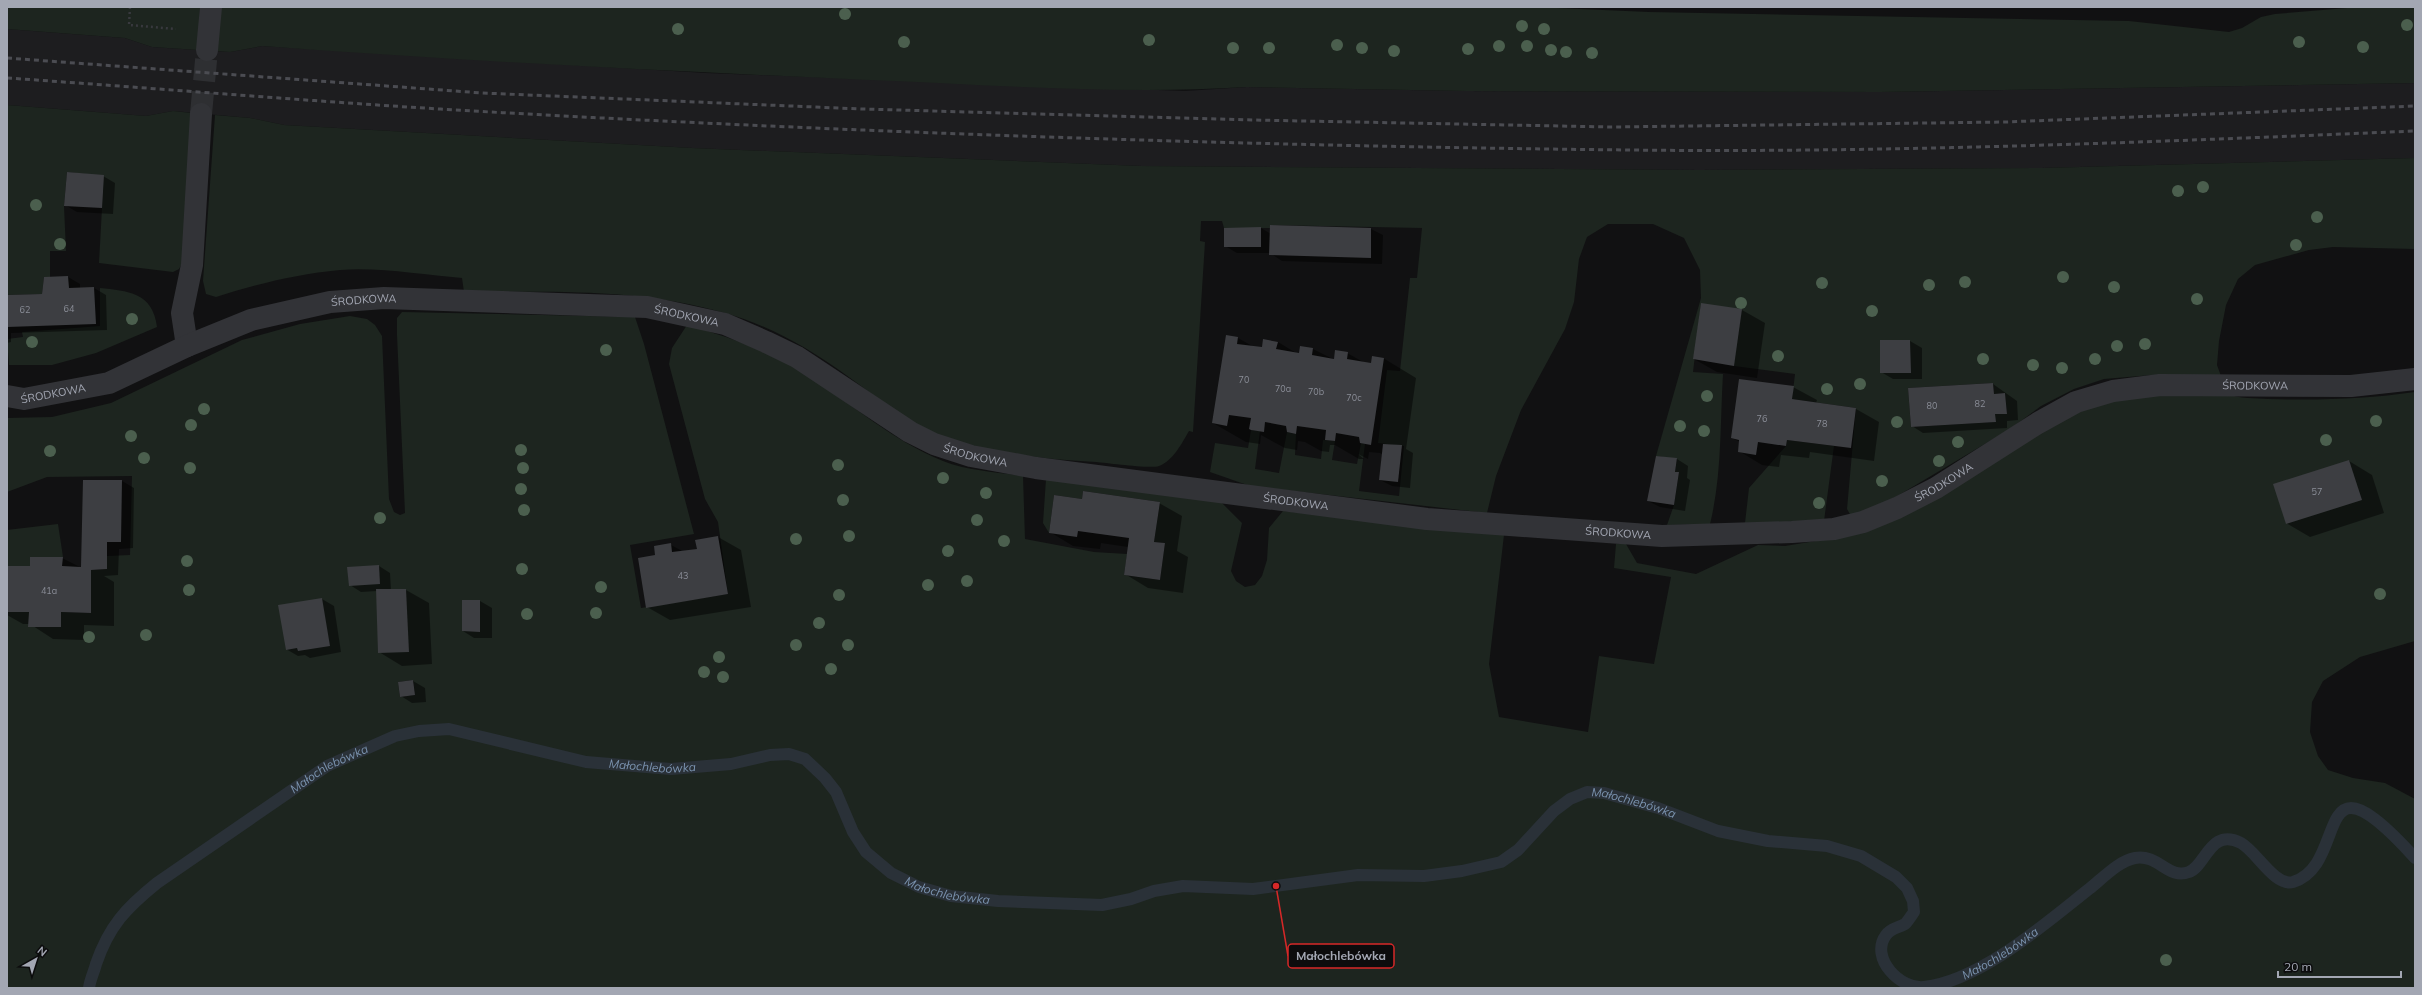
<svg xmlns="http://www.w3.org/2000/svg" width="2422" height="995" font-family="Mulish,sans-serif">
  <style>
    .built { fill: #1d1d1f }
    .green { fill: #1d251f; fill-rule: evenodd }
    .shadow { fill: #0007 }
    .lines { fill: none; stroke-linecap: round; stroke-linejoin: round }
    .stream { stroke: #2a3138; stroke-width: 12 }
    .building { fill: #3d3e42 }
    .minor-tunnel { stroke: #2e2f32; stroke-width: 22; stroke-dasharray: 22 11; stroke-linecap: butt }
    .path { stroke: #38393e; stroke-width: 2.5; stroke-dasharray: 2 3; stroke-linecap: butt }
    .minor { stroke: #323337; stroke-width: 22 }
    .rail { stroke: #4b4c52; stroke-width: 3; stroke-dasharray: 5 4; stroke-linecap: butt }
    .tree { fill: #4b5f4e }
    .labels { text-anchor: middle; stroke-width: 3; stroke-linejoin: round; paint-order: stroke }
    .number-label { font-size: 9px; fill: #8a8d97 }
    .street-label { font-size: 11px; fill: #a3a7b3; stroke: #0c0c0d }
    .water-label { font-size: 12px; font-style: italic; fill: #7a92ae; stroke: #0c0c0d }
    .leader { fill: none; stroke: #d62828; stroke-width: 1.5 }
    .callout-dot { fill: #d62828; stroke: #0c0c0d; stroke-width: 1.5 }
    .callout { fill: #0c0c0d; stroke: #d62828; stroke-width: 1.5 }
    .callout-label { font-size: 12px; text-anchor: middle; font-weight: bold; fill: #a3a7b3 }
  </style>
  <rect width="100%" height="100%" fill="#111112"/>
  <polygon class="built" points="7,29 125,38 152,47 230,52 262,46 706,73 1185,91 1247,87 1466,91 1880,92 2415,83 2415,158 2042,168 1699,170 1141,166 692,148 284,125 250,118 173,111 146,116 7,105"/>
  <g class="green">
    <polygon points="7,7 200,7 198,50 152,47 125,38 7,29"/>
    <path d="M 220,7 L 1534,7 L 1649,12 L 2129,21 L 2229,32 L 2242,28 L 2261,17 L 2275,14 L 2359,7 L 2415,7 L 2415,83 L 1880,92 L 1466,91 L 1247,87 C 1123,95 994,85 870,80 C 667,71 465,61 262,46 L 230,52 L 216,51 Z"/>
    <polygon points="7,105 146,116 173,111 192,113 182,263 179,269 173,272 99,263 102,208 86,174 67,172 64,206 66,251 50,251 50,277 44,277 42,294 7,295"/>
    <path d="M 215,115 L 250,118 L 284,125 L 692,148 L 1141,166 L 1699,170 L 2042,168 L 2415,158 L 2415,249 L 2333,247 L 2309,250 L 2255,265 L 2238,279 L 2226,305 L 2219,341 L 2217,365 L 2221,376 L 2152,375 L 2104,379 L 2074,389 L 2041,406 L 2010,429 L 1872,511 L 1851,516 L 1847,509 L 1856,408 L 1792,399 L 1795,374 L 1734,366 L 1701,304 L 1693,372 L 1723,374 C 1720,424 1722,476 1710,524 L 1667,525 L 1674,505 L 1679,472 L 1675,472 L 1677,459 L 1656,456 L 1701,298 L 1700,270 L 1684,238 L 1653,224 L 1608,224 L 1587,237 L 1579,259 L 1574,302 L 1565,329 L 1521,410 L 1496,476 L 1487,513 L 1250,486 L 1210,472 L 1215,443 L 1248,448 L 1251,430 L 1260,431 L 1255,469 L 1279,473 L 1287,432 L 1296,434 L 1295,455 L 1321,459 L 1323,440 L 1335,441 L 1332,460 L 1357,464 L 1361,443 L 1365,444 L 1359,491 L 1399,496 L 1404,446 L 1378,443 L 1387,370 L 1400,371 L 1410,278 L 1417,278 L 1422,228 L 1270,225 L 1270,228 L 1224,228 L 1222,221 L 1201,221 L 1200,241 L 1205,242 L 1193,432 L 1189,431 C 1182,443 1173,461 1159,466 C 1150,469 1108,463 1096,462 C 1036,458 971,453 917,425 C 892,411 870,392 846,375 C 810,349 769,325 725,313 C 639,288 552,292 464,292 L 462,278 C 423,275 380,267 340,270 C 297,274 257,284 216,297 L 206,294 L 203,281 ZM 1880,340 L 1910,340 L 1910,373 L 1880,373 ZM 1993,383 L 1994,394 L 2005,393 L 2007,413 L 1995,414 L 1995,422 L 1911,427 L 1908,388 Z"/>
    <path d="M 100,288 C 127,291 153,292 157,327 L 96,353 L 52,365 L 9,365 L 7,339 L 23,337 L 22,332 L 100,326 Z"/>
    <path d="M 402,312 L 635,317 L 644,344 L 694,534 L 630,545 L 641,608 L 728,594 L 718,522 L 705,499 L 669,364 L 672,348 L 687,325 C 729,337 770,351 807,375 C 852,404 893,441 943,461 C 968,471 997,472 1023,476 L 1025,539 L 1094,552 L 1127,554 L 1124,575 L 1160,580 L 1165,543 L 1154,542 L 1160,502 L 1083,491 L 1082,499 L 1054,495 L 1049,533 L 1043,523 L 1046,479 L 1220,501 L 1242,523 L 1231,571 L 1236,581 L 1245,587 L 1255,585 L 1262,576 L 1267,560 L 1269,528 L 1283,511 L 1504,535 L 1489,664 L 1499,717 L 1588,732 L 1599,656 L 1654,664 L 1671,577 L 1614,568 L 1616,544 L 1626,544 L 1637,563 L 1696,574 L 1758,545 L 1785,546 L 1840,537 L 2072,414 C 2118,395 2174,388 2224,394 C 2232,395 2240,398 2248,398 C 2303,401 2360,400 2415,392 L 2415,641 L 2360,657 L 2323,681 L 2312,702 L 2310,732 L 2318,756 L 2328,770 L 2353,778 L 2385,783 L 2415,799 L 2415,988 L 7,988 L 7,612 L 29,612 L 29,627 L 61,627 L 61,612 L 91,613 L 91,570 L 107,569 L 107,556 L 130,555 L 132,476 L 47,477 L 7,492 L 7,418 L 52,417 L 111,403 L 242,340 L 300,324 L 350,316 L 367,319 L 375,325 L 382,336 L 389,499 L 394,512 L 400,515 L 405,513 L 397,335 L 397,318 ZM 413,680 L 415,695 L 400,697 L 398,682 Z"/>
    <polygon points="1787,440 1834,446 1824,521 1745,523 1749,488 1786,446"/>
    <polygon points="58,524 63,557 30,557 30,566 7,566 7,530"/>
  </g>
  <g class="shadow">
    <polygon points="103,176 115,183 113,214 77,212 65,205"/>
    <polygon points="1271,226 1371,229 1383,235 1382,264 1282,261 1270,253 1237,253 1225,246 1261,228 1271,234"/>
    <polygon points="68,277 80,284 80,289 94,288 106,295 107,330 11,333 11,342 7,343 7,296 43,295 45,278"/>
    <polygon points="1742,310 1765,323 1757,378 1717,372 1694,359"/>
    <polygon points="1227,336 1238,338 1254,347 1263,349 1278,342 1296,353 1300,354 1301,347 1313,349 1335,360 1347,353 1365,363 1372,364 1383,358 1416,378 1406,449 1413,453 1410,488 1392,486 1380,480 1383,455 1380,453 1369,452 1368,459 1358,454 1364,459 1359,459 1335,445 1330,445 1329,452 1321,451 1305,442 1298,441 1297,450 1285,448 1261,435 1260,444 1246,442 1213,423"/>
    <polygon points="1881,341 1910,341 1922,348 1922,379 1893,379 1881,372"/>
    <polygon points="1993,384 2017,401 2018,420 2007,421 2007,428 1923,433 1912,426"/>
    <polygon points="1793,387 1817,400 1816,403 1856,409 1879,422 1874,461 1810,452 1809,458 1781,455 1779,467 1762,465 1739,451 1740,442 1732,438"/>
    <polygon points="1657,457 1677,459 1688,466 1687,478 1690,480 1685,511 1660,507 1648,501"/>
    <polygon points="2349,461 2372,475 2384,513 2310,537 2286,523"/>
    <polygon points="122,481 134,488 133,548 119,549 118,575 104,576 114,582 114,626 84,625 84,640 53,639 30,624 23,624 7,615 7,567 30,567 62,558 82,568"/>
    <polygon points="1083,500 1159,503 1182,516 1177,551 1188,557 1183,593 1148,588 1125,574 1128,547 1101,543 1100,549 1073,546 1050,532"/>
    <polygon points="718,537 741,550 751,607 670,620 647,607 656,556 671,545 684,552 698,549 696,541"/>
    <polygon points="379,566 390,573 391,590 406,590 429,603 432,664 402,666 379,652 377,591 361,592 350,585"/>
    <polygon points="322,599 334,606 341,652 310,658 305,655 298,656 286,649"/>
    <polygon points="463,601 480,601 492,608 492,638 474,638 463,631"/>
    <polygon points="413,681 425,688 426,702 412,703 401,696 399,683"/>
  </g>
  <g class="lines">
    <path class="stream" id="s1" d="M 89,988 C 90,980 94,972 96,964 C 109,926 126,908 157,883 L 327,766 L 395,736 L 419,731 L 449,729 L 586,762 L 671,769 L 731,764 L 770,755 L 789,754 L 805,759 L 825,778 L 836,792 L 853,832 L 866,852 L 891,873 L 919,887 L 951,896 L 998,901 L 1102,905 L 1131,899 L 1154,891 L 1183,886 L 1253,889 L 1358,875 L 1424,876 L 1462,871 L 1501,862 L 1518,850 L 1554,811 L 1570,799 L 1587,792 L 1604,793 L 1658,808 L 1718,831 L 1768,841 L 1827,846 L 1861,856 L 1896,877 L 1907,888 L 1913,901 L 1914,912 C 1911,916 1908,921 1905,924 C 1898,928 1891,928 1886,935 C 1869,958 1901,990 1924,987 C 1980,981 2046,923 2089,889 C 2101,880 2118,861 2135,858 C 2159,854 2168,880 2189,872 C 2206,866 2210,827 2241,843 C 2256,851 2275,887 2293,882 C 2351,864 2309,741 2415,858"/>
  </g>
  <g class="building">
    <polygon points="67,172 104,175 102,208 64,206"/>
    <polygon points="1270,225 1371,228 1371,258 1269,255"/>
    <polygon points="1261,227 1261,247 1224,247 1224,228"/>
    <polygon points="68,276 69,288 94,287 96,324 7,327 7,295 42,294 44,277"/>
    <polygon points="1701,303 1742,309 1734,366 1693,359"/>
    <polygon points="1226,335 1238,337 1237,344 1262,347 1263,339 1278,342 1276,349 1299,353 1300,346 1313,348 1312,355 1334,359 1335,350 1348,352 1347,359 1371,363 1372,356 1384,358 1371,445 1360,443 1359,437 1336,433 1335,441 1325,440 1326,430 1297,426 1296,434 1287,432 1286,426 1265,422 1264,432 1251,430 1249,429 1251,418 1229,415 1227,426 1212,423"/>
    <polygon points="1880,340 1910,340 1911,373 1880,373"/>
    <polygon points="1739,379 1794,386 1792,399 1856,408 1851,448 1787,440 1786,446 1758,442 1756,455 1738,452 1739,440 1731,438"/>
    <polygon points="1993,383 1994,394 2005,393 2007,414 1995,414 1996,422 1911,427 1908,388"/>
    <polygon points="1383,444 1402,445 1398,482 1379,480"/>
    <polygon points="1656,456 1677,458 1675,472 1679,472 1674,505 1647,501"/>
    <polygon points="2349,460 2362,500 2286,524 2273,484"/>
    <polygon points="83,480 122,480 121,542 107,542 107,569 91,570 91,613 61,612 61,627 28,627 29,612 7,612 7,566 30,566 30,557 63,557 62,566 81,567"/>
    <polygon points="1083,491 1160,502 1154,542 1165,543 1160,580 1124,575 1129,538 1078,531 1077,537 1049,533 1054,495 1082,499"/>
    <polygon points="718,536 728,594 646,608 638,558 655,555 654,546 671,543 672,552 697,549 695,540"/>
    <polygon points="379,565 380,584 349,586 347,567"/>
    <polygon points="376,589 406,589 409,652 378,653"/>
    <polygon points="322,598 330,646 298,651 297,648 286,650 278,605"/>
    <polygon points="462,600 480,600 480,632 462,631"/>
    <polygon points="413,680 415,695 400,697 398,682"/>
  </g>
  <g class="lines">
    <polyline class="minor-tunnel" points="201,114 207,50"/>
    <polyline class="path" points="130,7 129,25 176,29"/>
    <g class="minor">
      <polyline points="207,50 211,7"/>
      <polyline points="187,346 182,313 192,265 201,114"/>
      <path id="s2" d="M 7,396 L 24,399 L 109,383 L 187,346 L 251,320 L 330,302 L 384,298 L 647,307 L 725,324 L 766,342 L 797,357 L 910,432 L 934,444 L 971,456 L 1036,468 L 1427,519 L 1662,536 L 1792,532 L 1834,529 L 1863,522 L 1897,508 L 1936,488 L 2038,423 L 2076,402 L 2113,391 L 2160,385 L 2351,386 L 2415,379"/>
    </g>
    <g class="rail">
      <polyline points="7,58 482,93 862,109 1252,120 1612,127 2005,122 2415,106"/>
      <path d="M 7,78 C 168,89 329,103 490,112 C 869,133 1249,146 1628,150 C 1891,153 2153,142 2415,131"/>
    </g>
  </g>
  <g class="tree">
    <circle cx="845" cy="14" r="6"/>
    <circle cx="2407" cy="25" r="6"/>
    <circle cx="1522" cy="26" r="6"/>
    <circle cx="678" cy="29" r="6"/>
    <circle cx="1544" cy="29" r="6"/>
    <circle cx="1149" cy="40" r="6"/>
    <circle cx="904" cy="42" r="6"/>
    <circle cx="2299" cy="42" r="6"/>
    <circle cx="1337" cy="45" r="6"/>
    <circle cx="1499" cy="46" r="6"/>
    <circle cx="1527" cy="46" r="6"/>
    <circle cx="2363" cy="47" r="6"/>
    <circle cx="1233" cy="48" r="6"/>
    <circle cx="1269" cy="48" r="6"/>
    <circle cx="1362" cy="48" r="6"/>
    <circle cx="1468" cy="49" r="6"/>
    <circle cx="1551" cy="50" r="6"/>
    <circle cx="1394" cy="51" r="6"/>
    <circle cx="1566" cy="52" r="6"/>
    <circle cx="1592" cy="53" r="6"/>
    <circle cx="2203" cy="187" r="6"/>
    <circle cx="2178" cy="191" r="6"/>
    <circle cx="36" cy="205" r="6"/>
    <circle cx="2317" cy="217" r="6"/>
    <circle cx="60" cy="244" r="6"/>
    <circle cx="2296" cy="245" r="6"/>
    <circle cx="2063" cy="277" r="6"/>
    <circle cx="1965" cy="282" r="6"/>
    <circle cx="1822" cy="283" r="6"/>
    <circle cx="1929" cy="285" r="6"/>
    <circle cx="2114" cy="287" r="6"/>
    <circle cx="2197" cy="299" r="6"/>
    <circle cx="1741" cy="303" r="6"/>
    <circle cx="1872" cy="311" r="6"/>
    <circle cx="132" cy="319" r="6"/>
    <circle cx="32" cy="342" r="6"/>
    <circle cx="2145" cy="344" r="6"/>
    <circle cx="2117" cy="346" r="6"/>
    <circle cx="606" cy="350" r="6"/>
    <circle cx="1778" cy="356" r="6"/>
    <circle cx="1983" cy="359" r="6"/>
    <circle cx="2095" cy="359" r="6"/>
    <circle cx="2033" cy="365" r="6"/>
    <circle cx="2062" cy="368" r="6"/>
    <circle cx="1860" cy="384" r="6"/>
    <circle cx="1827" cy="389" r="6"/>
    <circle cx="1707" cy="396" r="6"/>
    <circle cx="204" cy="409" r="6"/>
    <circle cx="2376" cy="421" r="6"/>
    <circle cx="1897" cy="422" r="6"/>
    <circle cx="191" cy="425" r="6"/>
    <circle cx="1680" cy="426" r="6"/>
    <circle cx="1704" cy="431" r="6"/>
    <circle cx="131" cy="436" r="6"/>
    <circle cx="2326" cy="440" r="6"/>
    <circle cx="1958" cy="442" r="6"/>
    <circle cx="521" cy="450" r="6"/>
    <circle cx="50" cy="451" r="6"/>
    <circle cx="144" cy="458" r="6"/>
    <circle cx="1939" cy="461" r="6"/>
    <circle cx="838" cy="465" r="6"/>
    <circle cx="190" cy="468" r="6"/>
    <circle cx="523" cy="468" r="6"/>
    <circle cx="943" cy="478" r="6"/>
    <circle cx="1882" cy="481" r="6"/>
    <circle cx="521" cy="489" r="6"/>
    <circle cx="986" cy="493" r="6"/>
    <circle cx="843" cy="500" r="6"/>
    <circle cx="1819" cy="503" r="6"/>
    <circle cx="524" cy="510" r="6"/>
    <circle cx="380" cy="518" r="6"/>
    <circle cx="977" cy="520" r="6"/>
    <circle cx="849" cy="536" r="6"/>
    <circle cx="796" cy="539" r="6"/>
    <circle cx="1004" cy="541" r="6"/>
    <circle cx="948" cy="551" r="6"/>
    <circle cx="187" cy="561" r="6"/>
    <circle cx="522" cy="569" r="6"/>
    <circle cx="967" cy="581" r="6"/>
    <circle cx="928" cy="585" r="6"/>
    <circle cx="601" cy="587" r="6"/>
    <circle cx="189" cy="590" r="6"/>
    <circle cx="2380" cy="594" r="6"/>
    <circle cx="839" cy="595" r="6"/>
    <circle cx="596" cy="613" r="6"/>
    <circle cx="527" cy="614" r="6"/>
    <circle cx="819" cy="623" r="6"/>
    <circle cx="146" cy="635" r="6"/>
    <circle cx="89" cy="637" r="6"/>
    <circle cx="796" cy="645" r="6"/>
    <circle cx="848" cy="645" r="6"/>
    <circle cx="719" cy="657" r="6"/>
    <circle cx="831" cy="669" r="6"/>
    <circle cx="704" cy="672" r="6"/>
    <circle cx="723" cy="677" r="6"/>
    <circle cx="2166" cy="960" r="6"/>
  </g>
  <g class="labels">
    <g class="number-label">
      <text x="69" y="312">64</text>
      <text x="25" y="313">62</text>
      <text x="1244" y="383">70</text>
      <text x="1283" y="392">70a</text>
      <text x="1316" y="395">70b</text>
      <text x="1354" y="401">70c</text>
      <text x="1980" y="407">82</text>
      <text x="1932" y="409">80</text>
      <text x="1762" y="422">76</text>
      <text x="1822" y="427">78</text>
      <text x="2317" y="495">57</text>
      <text x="683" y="579">43</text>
      <text x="49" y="594">41a</text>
    </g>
    <g class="street-label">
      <text dy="4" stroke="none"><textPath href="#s2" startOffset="374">ŚRODKOWA</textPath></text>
      <text dy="4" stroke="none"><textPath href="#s2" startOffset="698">ŚRODKOWA</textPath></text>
      <text dy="4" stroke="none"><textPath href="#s2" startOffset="2342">ŚRODKOWA</textPath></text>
      <text dy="4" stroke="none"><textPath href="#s2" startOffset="47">ŚRODKOWA</textPath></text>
      <text dy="4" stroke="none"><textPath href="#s2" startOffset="1022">ŚRODKOWA</textPath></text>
      <text dy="4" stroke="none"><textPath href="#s2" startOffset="2006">ŚRODKOWA</textPath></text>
      <text dy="4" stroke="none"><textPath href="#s2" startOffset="1346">ŚRODKOWA</textPath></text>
      <text dy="4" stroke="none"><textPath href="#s2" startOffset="1670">ŚRODKOWA</textPath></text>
    </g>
    <g class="water-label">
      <text dy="4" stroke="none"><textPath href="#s1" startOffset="671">Małochlebówka</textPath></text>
      <text dy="4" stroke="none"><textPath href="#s1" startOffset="335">Małochlebówka</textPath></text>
      <text dy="4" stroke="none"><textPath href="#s1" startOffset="1751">Małochlebówka</textPath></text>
      <text dy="4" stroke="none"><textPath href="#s1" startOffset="1031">Małochlebówka</textPath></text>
      <text dy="4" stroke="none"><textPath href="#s1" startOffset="2267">Małochlebówka</textPath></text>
    </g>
  </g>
  <path class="leader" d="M1276 886L1288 956"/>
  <circle class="callout-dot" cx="1276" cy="886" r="4"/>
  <rect class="callout" x="1288" y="944" width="106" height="24" rx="4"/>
  <g class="callout-label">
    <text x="1341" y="960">Małochlebówka</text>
  </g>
  <rect width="2422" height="995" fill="none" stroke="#a3a7b3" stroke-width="16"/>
  <g transform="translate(36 959) rotate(39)" stroke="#0c0c0d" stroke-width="3" paint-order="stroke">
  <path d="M0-3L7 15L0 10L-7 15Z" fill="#a3a7b3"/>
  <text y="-6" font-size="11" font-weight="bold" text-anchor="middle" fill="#a3a7b3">N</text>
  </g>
  <path d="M2278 971v6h123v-6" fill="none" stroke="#a3a7b3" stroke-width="2"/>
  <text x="2284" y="971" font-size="12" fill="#a3a7b3" stroke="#0c0c0d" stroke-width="3" paint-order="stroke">20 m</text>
</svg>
